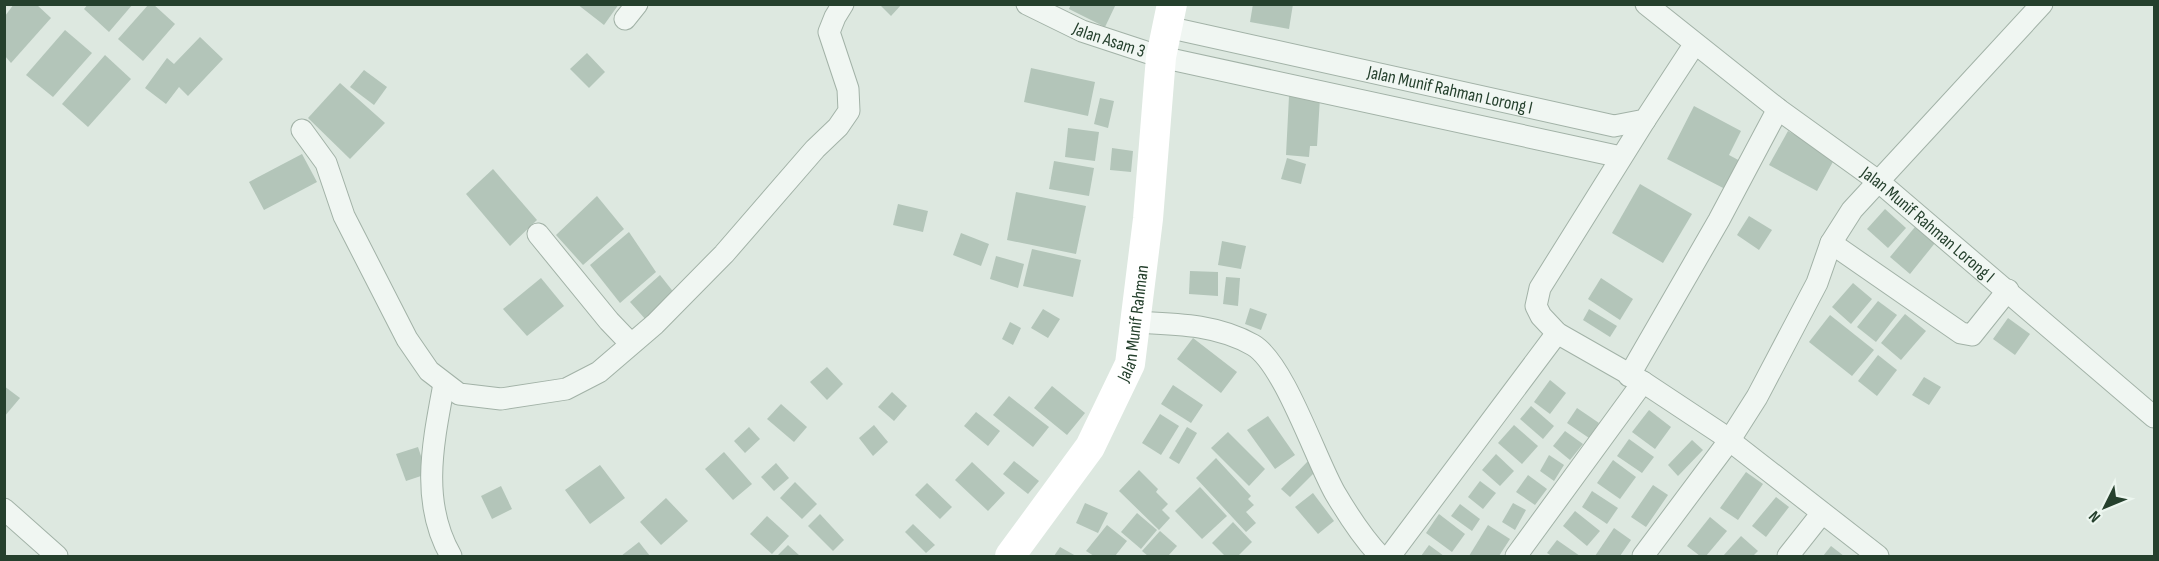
<svg xmlns="http://www.w3.org/2000/svg" width="2159" height="561" font-family="'Sofia Sans Condensed',sans-serif">
  <style>
    .building { fill: #b3c5b9 }
    .lines { fill: none; stroke-linecap: round; stroke-linejoin: round }
    .street-casing { stroke: #a2b2a7; stroke-width: 23 }
    .street { stroke: #f0f6f2; stroke-width: 21 }
    .secondary { stroke: #fff; stroke-width: 30 }
    .labels { text-anchor: middle; stroke-width: 4.5; stroke-linejoin: round; paint-order: stroke }
    .street-label { font-size: 18px; fill: #25402d; stroke: #ecf6ef }
  </style>
  <rect width="100%" height="100%" fill="#dde8e0"/>
  <g class="building">
    <polygon points="14,4 36,4 51,18 11,63 5,56 5,16"/>
    <polygon points="88,4 133,4 109,32 84,9"/>
    <polygon points="149,4 153,4 175,24 143,61 118,39"/>
    <polygon points="577,4 619,4 604,25"/>
    <polygon points="879,4 902,4 891,16"/>
    <polygon points="1071,4 1116,4 1105,27 1069,9"/>
    <polygon points="1253,4 1293,4 1289,29 1250,22"/>
    <polygon points="65,30 92,53 53,97 26,75"/>
    <polygon points="200,37 223,59 188,96 179,87 166,104 145,88 167,58 174,64"/>
    <polygon points="587,53 605,72 589,88 570,69"/>
    <polygon points="105,55 131,79 88,127 62,104"/>
    <polygon points="1031,68 1095,82 1088,116 1024,102"/>
    <polygon points="364,70 387,87 374,105 350,87"/>
    <polygon points="340,83 385,123 350,159 308,118"/>
    <polygon points="1289,96 1320,98 1317,146 1310,146 1309,157 1286,155"/>
    <polygon points="1100,98 1114,101 1108,128 1094,124"/>
    <polygon points="1694,106 1741,131 1729,155 1742,162 1727,190 1667,159"/>
    <polygon points="1068,128 1099,132 1095,161 1065,157"/>
    <polygon points="1788,131 1835,158 1817,191 1769,165"/>
    <polygon points="1112,148 1133,151 1131,172 1110,170"/>
    <polygon points="302,154 317,182 264,210 249,182"/>
    <polygon points="1287,158 1306,164 1301,184 1281,179"/>
    <polygon points="1054,161 1094,168 1089,196 1049,189"/>
    <polygon points="493,169 537,220 510,246 466,194"/>
    <polygon points="1640,184 1692,214 1663,263 1612,233"/>
    <polygon points="1016,192 1086,206 1076,254 1007,240"/>
    <polygon points="597,196 624,229 583,265 556,235"/>
    <polygon points="898,204 928,211 923,232 893,225"/>
    <polygon points="1885,209 1906,228 1888,248 1867,229"/>
    <polygon points="1749,216 1772,230 1759,250 1737,235"/>
    <polygon points="1915,227 1935,243 1910,274 1890,257"/>
    <polygon points="629,232 656,272 620,303 590,265"/>
    <polygon points="961,233 989,244 981,266 953,255"/>
    <polygon points="1222,241 1246,246 1241,269 1218,265"/>
    <polygon points="1032,249 1081,260 1073,297 1023,286"/>
    <polygon points="996,256 1024,264 1018,288 990,279"/>
    <polygon points="1190,271 1218,272 1218,296 1189,294"/>
    <polygon points="660,275 675,294 647,321 630,302"/>
    <polygon points="1226,277 1240,278 1238,306 1223,304"/>
    <polygon points="541,278 564,306 527,336 503,309"/>
    <polygon points="1601,278 1633,299 1620,320 1588,299"/>
    <polygon points="1853,283 1872,299 1851,324 1832,307"/>
    <polygon points="1878,301 1897,315 1876,342 1857,327"/>
    <polygon points="1250,308 1267,314 1261,330 1245,324"/>
    <polygon points="1043,309 1060,319 1048,338 1031,328"/>
    <polygon points="1589,309 1617,326 1610,337 1583,320"/>
    <polygon points="1905,314 1926,331 1901,360 1881,343"/>
    <polygon points="1830,315 1874,350 1852,376 1809,342"/>
    <polygon points="2008,318 2030,334 2015,355 1993,339"/>
    <polygon points="1010,322 1021,328 1013,345 1002,339"/>
    <polygon points="1193,338 1237,372 1221,393 1177,359"/>
    <polygon points="1878,355 1897,370 1877,396 1858,381"/>
    <polygon points="827,367 843,384 827,400 810,382"/>
    <polygon points="1924,377 1941,387 1929,405 1912,395"/>
    <polygon points="1550,380 1566,393 1550,414 1534,402"/>
    <polygon points="1173,385 1203,405 1191,423 1161,404"/>
    <polygon points="4,386 20,398 4,417"/>
    <polygon points="1052,386 1085,413 1067,435 1034,408"/>
    <polygon points="892,392 907,406 894,421 878,407"/>
    <polygon points="1009,396 1049,427 1033,447 993,415"/>
    <polygon points="781,404 807,427 794,442 767,419"/>
    <polygon points="1531,406 1554,426 1543,439 1520,419"/>
    <polygon points="1577,408 1599,423 1589,438 1567,423"/>
    <polygon points="1649,410 1671,427 1655,449 1632,432"/>
    <polygon points="976,412 1000,431 988,446 964,426"/>
    <polygon points="1160,414 1179,426 1161,455 1142,443"/>
    <polygon points="1268,416 1295,455 1275,469 1247,430"/>
    <polygon points="874,425 888,442 873,456 859,438"/>
    <polygon points="1514,425 1538,446 1522,464 1498,443"/>
    <polygon points="749,427 760,439 745,453 734,441"/>
    <polygon points="1187,427 1197,433 1179,464 1169,458"/>
    <polygon points="1565,431 1583,444 1570,460 1553,446"/>
    <polygon points="1228,432 1265,469 1249,486 1211,448"/>
    <polygon points="1629,439 1654,457 1642,473 1617,456"/>
    <polygon points="1692,440 1703,450 1678,476 1668,465"/>
    <polygon points="418,447 427,474 406,481 396,454"/>
    <polygon points="724,452 752,484 733,500 705,469"/>
    <polygon points="1496,454 1514,471 1500,486 1482,470"/>
    <polygon points="1549,455 1564,465 1554,481 1540,471"/>
    <polygon points="1216,458 1251,496 1248,499 1254,505 1246,512 1256,523 1246,532 1196,478"/>
    <polygon points="1310,459 1319,468 1290,497 1281,489"/>
    <polygon points="1613,460 1636,477 1620,499 1597,483"/>
    <polygon points="1014,461 1039,481 1028,494 1003,474"/>
    <polygon points="972,462 1005,493 988,511 955,480"/>
    <polygon points="776,463 789,478 774,491 761,477"/>
    <polygon points="600,465 625,498 590,524 565,490"/>
    <polygon points="1139,470 1158,489 1156,492 1168,504 1162,510 1170,518 1159,530 1119,491"/>
    <polygon points="1746,472 1763,484 1738,520 1720,508"/>
    <polygon points="1528,475 1547,489 1535,505 1516,492"/>
    <polygon points="1480,481 1496,493 1483,509 1468,497"/>
    <polygon points="795,482 817,504 802,519 780,498"/>
    <polygon points="927,483 952,507 940,519 915,495"/>
    <polygon points="1653,485 1668,495 1646,527 1631,517"/>
    <polygon points="501,486 512,509 492,519 481,496"/>
    <polygon points="1200,487 1227,516 1202,539 1175,511"/>
    <polygon points="1592,491 1618,508 1607,524 1582,507"/>
    <polygon points="1313,493 1334,521 1318,534 1295,507"/>
    <polygon points="1776,497 1789,507 1766,537 1752,526"/>
    <polygon points="666,498 688,521 661,545 640,522"/>
    <polygon points="1085,503 1108,513 1098,533 1076,523"/>
    <polygon points="1513,503 1526,510 1515,530 1502,522"/>
    <polygon points="1460,504 1480,519 1472,531 1451,516"/>
    <polygon points="1575,511 1600,531 1587,546 1563,526"/>
    <polygon points="1137,513 1157,530 1141,549 1121,532"/>
    <polygon points="820,514 844,540 833,551 808,526"/>
    <polygon points="1439,514 1465,534 1452,552 1426,533"/>
    <polygon points="767,516 789,536 772,554 750,534"/>
    <polygon points="1710,517 1727,531 1706,556 1700,556 1687,546"/>
    <polygon points="1233,522 1252,542 1238,556 1225,556 1212,543"/>
    <polygon points="913,524 935,545 926,553 905,532"/>
    <polygon points="1107,525 1127,541 1115,556 1094,556 1086,551"/>
    <polygon points="1488,525 1510,539 1499,556 1469,556"/>
    <polygon points="1614,528 1631,540 1620,556 1595,556"/>
    <polygon points="1160,531 1177,546 1168,556 1148,556 1142,551"/>
    <polygon points="1741,536 1758,551 1753,556 1723,556"/>
    <polygon points="1557,540 1580,556 1552,556 1547,553"/>
    <polygon points="639,542 650,556 621,556"/>
    <polygon points="788,545 800,556 777,556"/>
    <polygon points="1429,545 1444,556 1421,556"/>
    <polygon points="1831,546 1844,556 1823,556"/>
    <polygon points="1060,547 1076,556 1054,556"/>
  </g>
  <g class="lines">
    <g class="street-casing">
      <g id="street">
        <path id="s1" d="M 1027,4 L 1082,31 L 1161,57 L 1621,157"/>
        <path id="s2" d="M 1646,4 L 1778,109 L 1878,181 L 2154,417"/>
        <polyline points="625,19 637,4"/>
        <path id="s3" d="M 1167,27 L 1614,126 L 1645,120 L 1694,45"/>
        <polyline points="1645,120 1540,288 1536,306 1541,316 1557,333 1643,382 1720,433 1878,556"/>
        <polyline points="302,130 326,163 344,216 407,339 429,371 459,394 501,399 566,389 599,372 655,324 724,254 815,149 838,127 849,111 848,89 829,32 835,17 843,4"/>
        <polyline points="538,234 609,321 631,344"/>
        <polyline points="1831,243 1961,333 1972,335 2008,290"/>
        <path d="M 1133,322 C 1175,324 1216,324 1253,345 C 1284,363 1316,460 1335,493 C 1348,515 1362,537 1380,556"/>
        <polyline points="1629,376 1719,220 1778,109"/>
        <path d="M 444,384 C 433,443 420,502 451,556"/>
        <polyline points="4,509 57,556"/>
        <polyline points="1390,556 1557,333"/>
        <polyline points="1516,556 1643,382"/>
        <polyline points="1643,556 1729,441 1757,397 1817,283 1831,243 1852,210 2042,4"/>
        <polyline points="1788,556 1822,513"/>
      </g>
    </g>
    <use href="#street" class="street"/>
    <path class="secondary" id="s4" d="M 1010,556 L 1090,447 L 1130,364 L 1148,219 L 1161,57 L 1172,4"/>
  </g>
  <g class="labels">
    <g class="street-label">
      <text dy="6" stroke="none"><textPath href="#s1" startOffset="90">Jalan Asam 3</textPath></text>
      <text dy="6" stroke="none"><textPath href="#s3" startOffset="290">Jalan Munif Rahman Lorong I</textPath></text>
      <text dy="6" stroke="none"><textPath href="#s2" startOffset="358">Jalan Munif Rahman Lorong I</textPath></text>
      <text dy="6" stroke="none"><textPath href="#s4" startOffset="268">Jalan Munif Rahman</textPath></text>
    </g>
  </g>
  <rect width="2159" height="561" fill="none" stroke="#25402d" stroke-width="12"/>
  <g transform="translate(2105 507) rotate(227)" stroke="#ecf6ef" stroke-width="4.5" paint-order="stroke">
  <path d="M0-4.5L10 22L0 15L-10 22Z" fill="#25402d"/>
  <text y="-9" font-size="16" font-weight="bold" text-anchor="middle" fill="#25402d">N</text>
  </g>
</svg>
